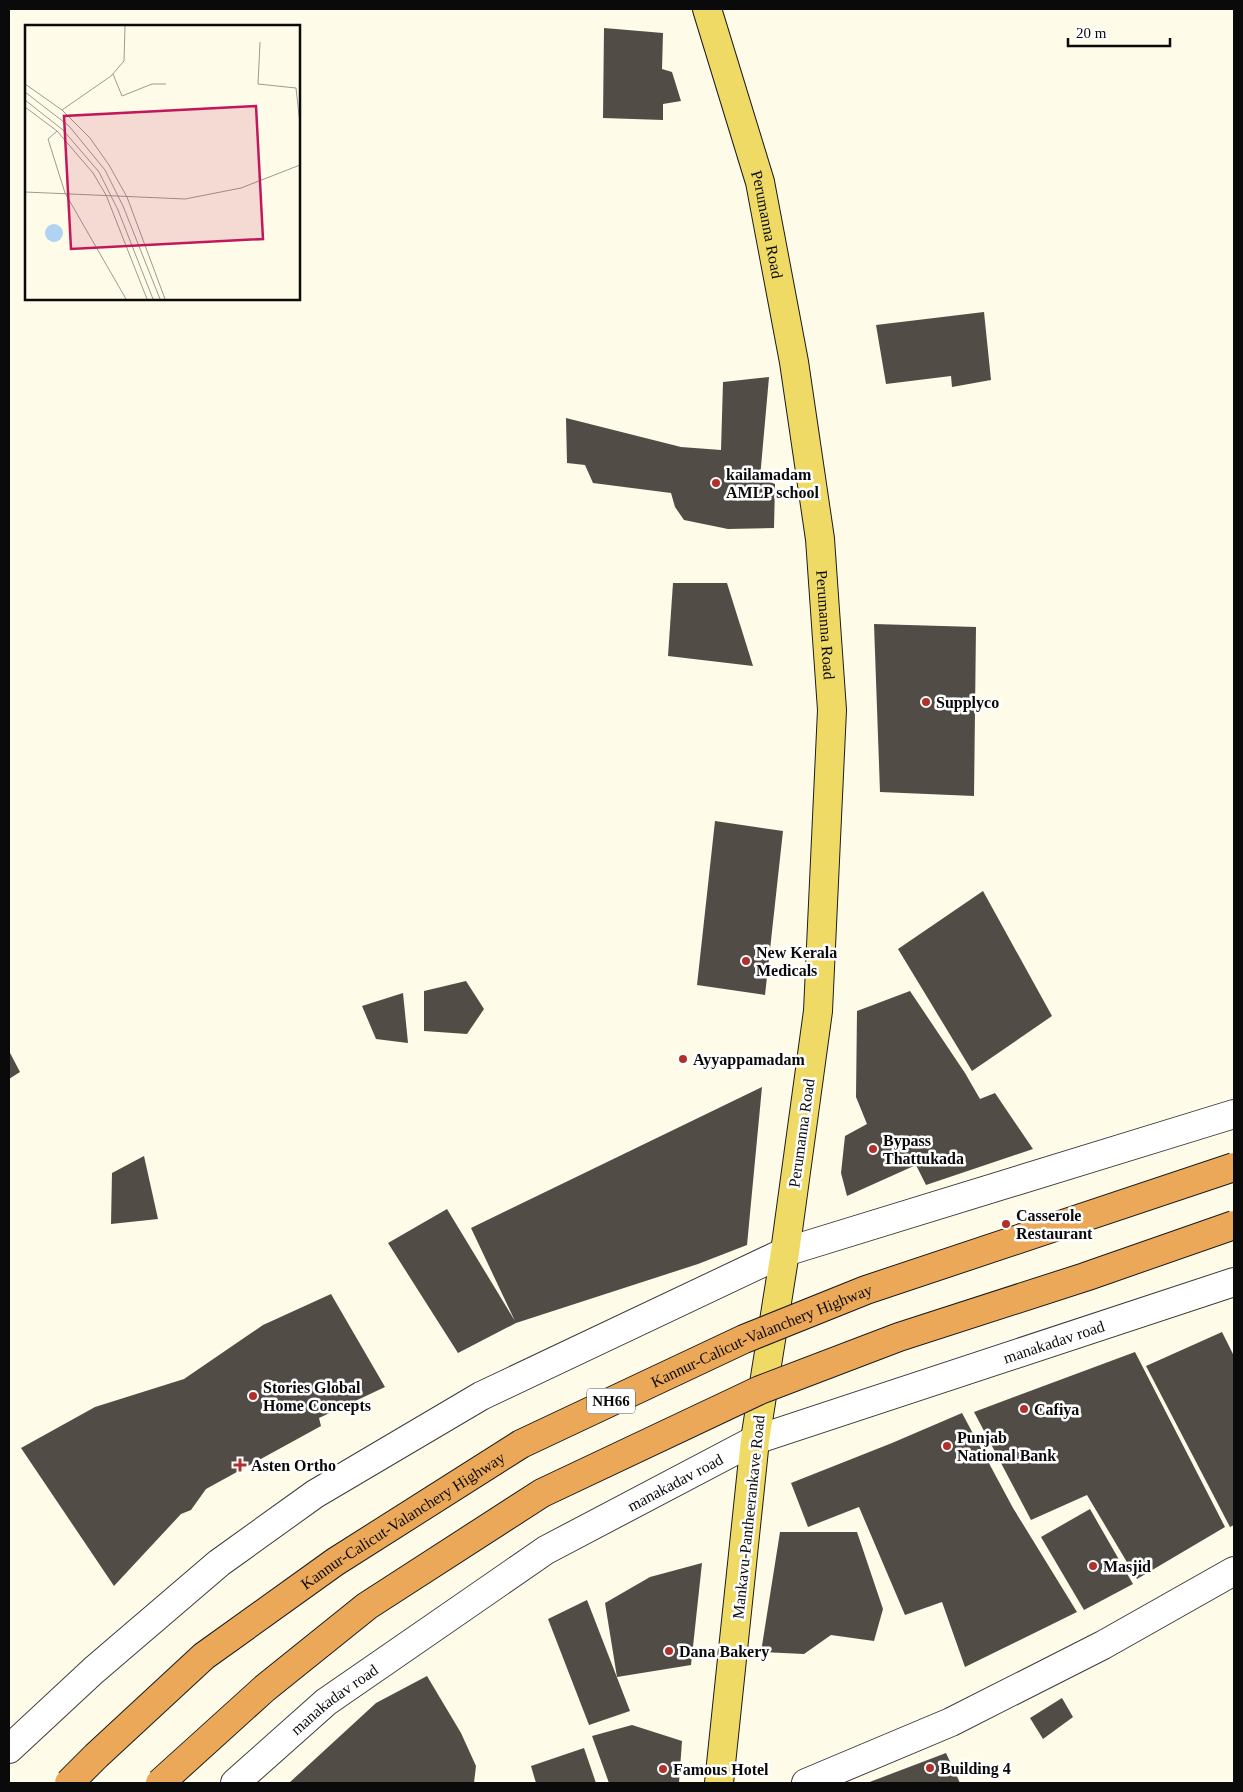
<svg xmlns="http://www.w3.org/2000/svg" width="1243" height="1792" font-family="'Times New Roman',serif">
  <style>
    .building { fill: #524c47 }
    .lines { fill: none; stroke-linecap: round; stroke-linejoin: round }
    .minor-casing { stroke: #3d3d3d; stroke-width: 30 }
    .major-casing { stroke: #1b1b1b; stroke-width: 30 }
    .minor { stroke: #fff; stroke-width: 28 }
    .major { stroke: #f0da66; stroke-width: 28 }
    .highway-bridge-casing { stroke: #1b1b1b; stroke-width: 30; stroke-linecap: butt }
    .highway-bridge { stroke: #eba859; stroke-width: 28 }
    .poi-dot { fill: #b0312c; stroke: #fff; stroke-width: 2 }
    .labels { text-anchor: middle; stroke-width: 5; stroke-linejoin: round; paint-order: stroke }
    .shield { fill: #fff; stroke: #545454; stroke-width: 1 }
    .shield-label { font-size: 15px; font-weight: bold; fill: #0a0a0a }
    .street-label { font-size: 16px; fill: #0a0a0a; stroke: #fff }
    .poi-label { font-size: 16px; font-weight: bold; fill: #0a0a0a; stroke: #fff; text-anchor: start }
    .inset-road { fill: none; stroke: #9c9b8f; stroke-width: 1 }
    .view { fill: #c2185b; fill-opacity: 0.15; stroke: #c2185b; stroke-width: 2.5 }
    .inset-edge { fill: none; stroke: #0a0a0a; stroke-width: 2.5 }
  </style>
  <rect width="100%" height="100%" fill="#fefbe8"/>
  <g class="building">
    <polygon points="604,28 663,33 662,69 672,72 681,101 663,104 663,120 603,118"/>
    <polygon points="984,312 991,380 952,387 951,376 886,384 876,325"/>
    <polygon points="769,377 760,478 775,484 774,528 728,529 684,520 675,507 671,493 593,483 585,465 567,463 566,418 681,447 721,450 723,382"/>
    <polygon points="673,583 727,583 753,666 668,656"/>
    <polygon points="874,624 976,627 974,796 880,792"/>
    <polygon points="715,821 783,831 765,995 697,985"/>
    <polygon points="983,891 1052,1016 972,1071 898,949"/>
    <polygon points="466,981 484,1009 467,1034 424,1031 424,991"/>
    <polygon points="910,991 965,1073 980,1099 995,1093 1033,1149 926,1185 916,1165 847,1196 841,1173 845,1136 867,1124 856,1097 857,1011"/>
    <polygon points="403,993 408,1043 376,1039 362,1006"/>
    <polygon points="9,1051 20,1072 9,1079"/>
    <polygon points="762,1087 747,1245 698,1264 516,1323 458,1353 388,1243 447,1209 515,1321 471,1228"/>
    <polygon points="144,1156 158,1219 111,1224 112,1173"/>
    <polygon points="331,1294 385,1387 319,1418 321,1426 206,1489 191,1510 181,1514 114,1586 21,1448 95,1407 184,1379 263,1325"/>
    <polygon points="1222,1332 1234,1356 1234,1525 1230,1527 1146,1366"/>
    <polygon points="1135,1352 1225,1527 1137,1579 1087,1495 1031,1520 974,1412"/>
    <polygon points="962,1413 1013,1508 1077,1612 965,1667 942,1602 905,1615 859,1507 808,1527 791,1483 892,1443"/>
    <polygon points="1090,1509 1133,1584 1084,1610 1041,1537"/>
    <polygon points="780,1532 857,1532 883,1609 874,1641 831,1635 804,1654 761,1652"/>
    <polygon points="702,1563 691,1665 617,1677 605,1603 650,1577"/>
    <polygon points="587,1600 630,1711 589,1725 548,1619"/>
    <polygon points="427,1676 461,1733 476,1766 474,1783 289,1783 376,1703"/>
    <polygon points="1062,1698 1073,1717 1043,1739 1030,1718"/>
    <polygon points="632,1725 682,1741 679,1783 609,1783 592,1736"/>
    <polygon points="584,1748 596,1783 536,1783 531,1766"/>
    <polygon points="946,1753 960,1783 867,1783"/>
  </g>
  <g class="lines">
    <g class="minor-casing">
      <g id="minor">
        <polyline points="9,1749 94,1670 219,1563 315,1494 481,1396 785,1252 1234,1114"/>
        <path id="s1" d="M 235,1783 L 326,1702 L 546,1550 L 755,1440 L 1234,1282"/>
        <polyline points="806,1783 951,1722 1103,1645 1234,1571"/>
      </g>
    </g>
    <g class="major-casing">
      <g id="major">
        <path id="s2" d="M 707,9 L 760,182 L 794,362 L 820,539 L 832,710 L 818,1011 L 785,1252 L 755,1440 L 719,1783"/>
      </g>
    </g>
    <use href="#minor" class="minor"/>
    <use href="#major" class="major"/>
    <g class="highway-bridge-casing">
      <g id="highway-bridge">
        <path id="s3" d="M 69,1783 L 96,1756 L 204,1656 L 335,1562 L 521,1444 L 744,1339 L 866,1290 L 1234,1167"/>
        <polyline points="160,1783 265,1688 367,1606 542,1493 760,1390 899,1337 1085,1277 1234,1225"/>
      </g>
    </g>
    <use href="#highway-bridge" class="highway-bridge"/>
  </g>
  <g class="poi-dot">
    <circle cx="716" cy="483" r="5"/>
    <circle cx="926" cy="702" r="5"/>
    <circle cx="746" cy="961" r="5"/>
    <circle cx="683" cy="1059" r="5"/>
    <circle cx="873" cy="1149" r="5"/>
    <circle cx="1006" cy="1224" r="5"/>
    <circle cx="253" cy="1396" r="5"/>
    <circle cx="1024" cy="1409" r="5"/>
    <circle cx="947" cy="1446" r="5"/>
    <path d="M237.5 1457.5h5v5h5v5h-5v5h-5v-5h-5v-5h5z"/>
    <circle cx="1093" cy="1566" r="5"/>
    <circle cx="669" cy="1651" r="5"/>
    <circle cx="930" cy="1768" r="5"/>
    <circle cx="663" cy="1769" r="5"/>
  </g>
  <g class="labels">
    <rect class="shield" x="587" y="1388.5" width="48" height="25" rx="4"/>
    <g class="shield-label">
      <text x="611" y="1406">NH66</text>
    </g>
    <g class="street-label">
      <text dy="6" stroke="none"><textPath href="#s2" startOffset="224">Perumanna Road</textPath></text>
      <text dy="6" stroke="none"><textPath href="#s2" startOffset="629">Perumanna Road</textPath></text>
      <text transform="translate(801 1133) rotate(-82)" y="6">Perumanna Road</text>
      <text dy="6" stroke="none"><textPath href="#s3" startOffset="831">Kannur-Calicut-Valanchery Highway</textPath></text>
      <text dy="6" stroke="none"><textPath href="#s1" startOffset="940">manakadav road</textPath></text>
      <text dy="6" stroke="none"><textPath href="#s1" startOffset="535">manakadav road</textPath></text>
      <text transform="translate(748 1517) rotate(-84)" y="6">Mankavu-Pantheerankave Road</text>
      <text dy="6" stroke="none"><textPath href="#s3" startOffset="426">Kannur-Calicut-Valanchery Highway</textPath></text>
      <text dy="6" stroke="none"><textPath href="#s1" startOffset="130">manakadav road</textPath></text>
    </g>
    <g class="poi-label">
      <text x="726" y="480">kailamadam<tspan x="726" dy="18">AMLP school</tspan></text>
      <text x="936" y="708">Supplyco</text>
      <text x="756" y="958">New Kerala<tspan x="756" dy="18">Medicals</tspan></text>
      <text x="693" y="1065">Ayyappamadam</text>
      <text x="883" y="1146">Bypass<tspan x="883" dy="18">Thattukada</tspan></text>
      <text x="1016" y="1221">Casserole<tspan x="1016" dy="18">Restaurant</tspan></text>
      <text x="263" y="1393">Stories Global<tspan x="263" dy="18">Home Concepts</tspan></text>
      <text x="1034" y="1415">Cafiya</text>
      <text x="957" y="1443">Punjab<tspan x="957" dy="18">National Bank</tspan></text>
      <text x="251" y="1471">Asten Ortho</text>
      <text x="1103" y="1572">Masjid</text>
      <text x="679" y="1657">Dana Bakery</text>
      <text x="940" y="1774">Building 4</text>
      <text x="673" y="1775">Famous Hotel</text>
    </g>
  </g>
  <g transform="translate(25 25)">
    <rect width="275" height="275" fill="#fefbe8"/>
    <path d="M20 208a9 9 0 1 1 18 0a9 9 0 1 1-18 0Z" fill="#b0d3f1"/>
    <path class="inset-road" d="M 235,17 L 233,59 L 271,63 L 275,99M 88,49 L 97,71 L 127,59 L 141,59M 0,59 L 37,85 L 65,113 L 84,140 L 102,172 L 140,274M 0,67 L 44,101 L 80,145 L 98,181 L 135,274M 0,75 L 38,105 L 74,147 L 93,185 L 128,274M 0,82 L 32,106 L 68,148 L 81,170 L 122,274M 37,85 L 86,51 L 99,36 L 100,1M 32,106 L 23,114 L 40,168 L 101,274M 0,167 L 160,174 L 216,163 L 275,140"/>
    <path class="view" d="M 231,81 L 238,214 L 46,224 L 39,91 Z"/>
    <rect width="275" height="275" class="inset-edge"/>
  </g>
  <rect width="1243" height="1792" fill="none" stroke="#0a0a0a" stroke-width="20"/>
  <path d="M1068 38v8h102v-8" fill="none" stroke="#0a0a0a" stroke-width="2.5"/>
  <text x="1076" y="38" font-size="15" fill="#0a0a0a" stroke="#ffffff" stroke-width="4" paint-order="stroke">20 m</text>
</svg>
